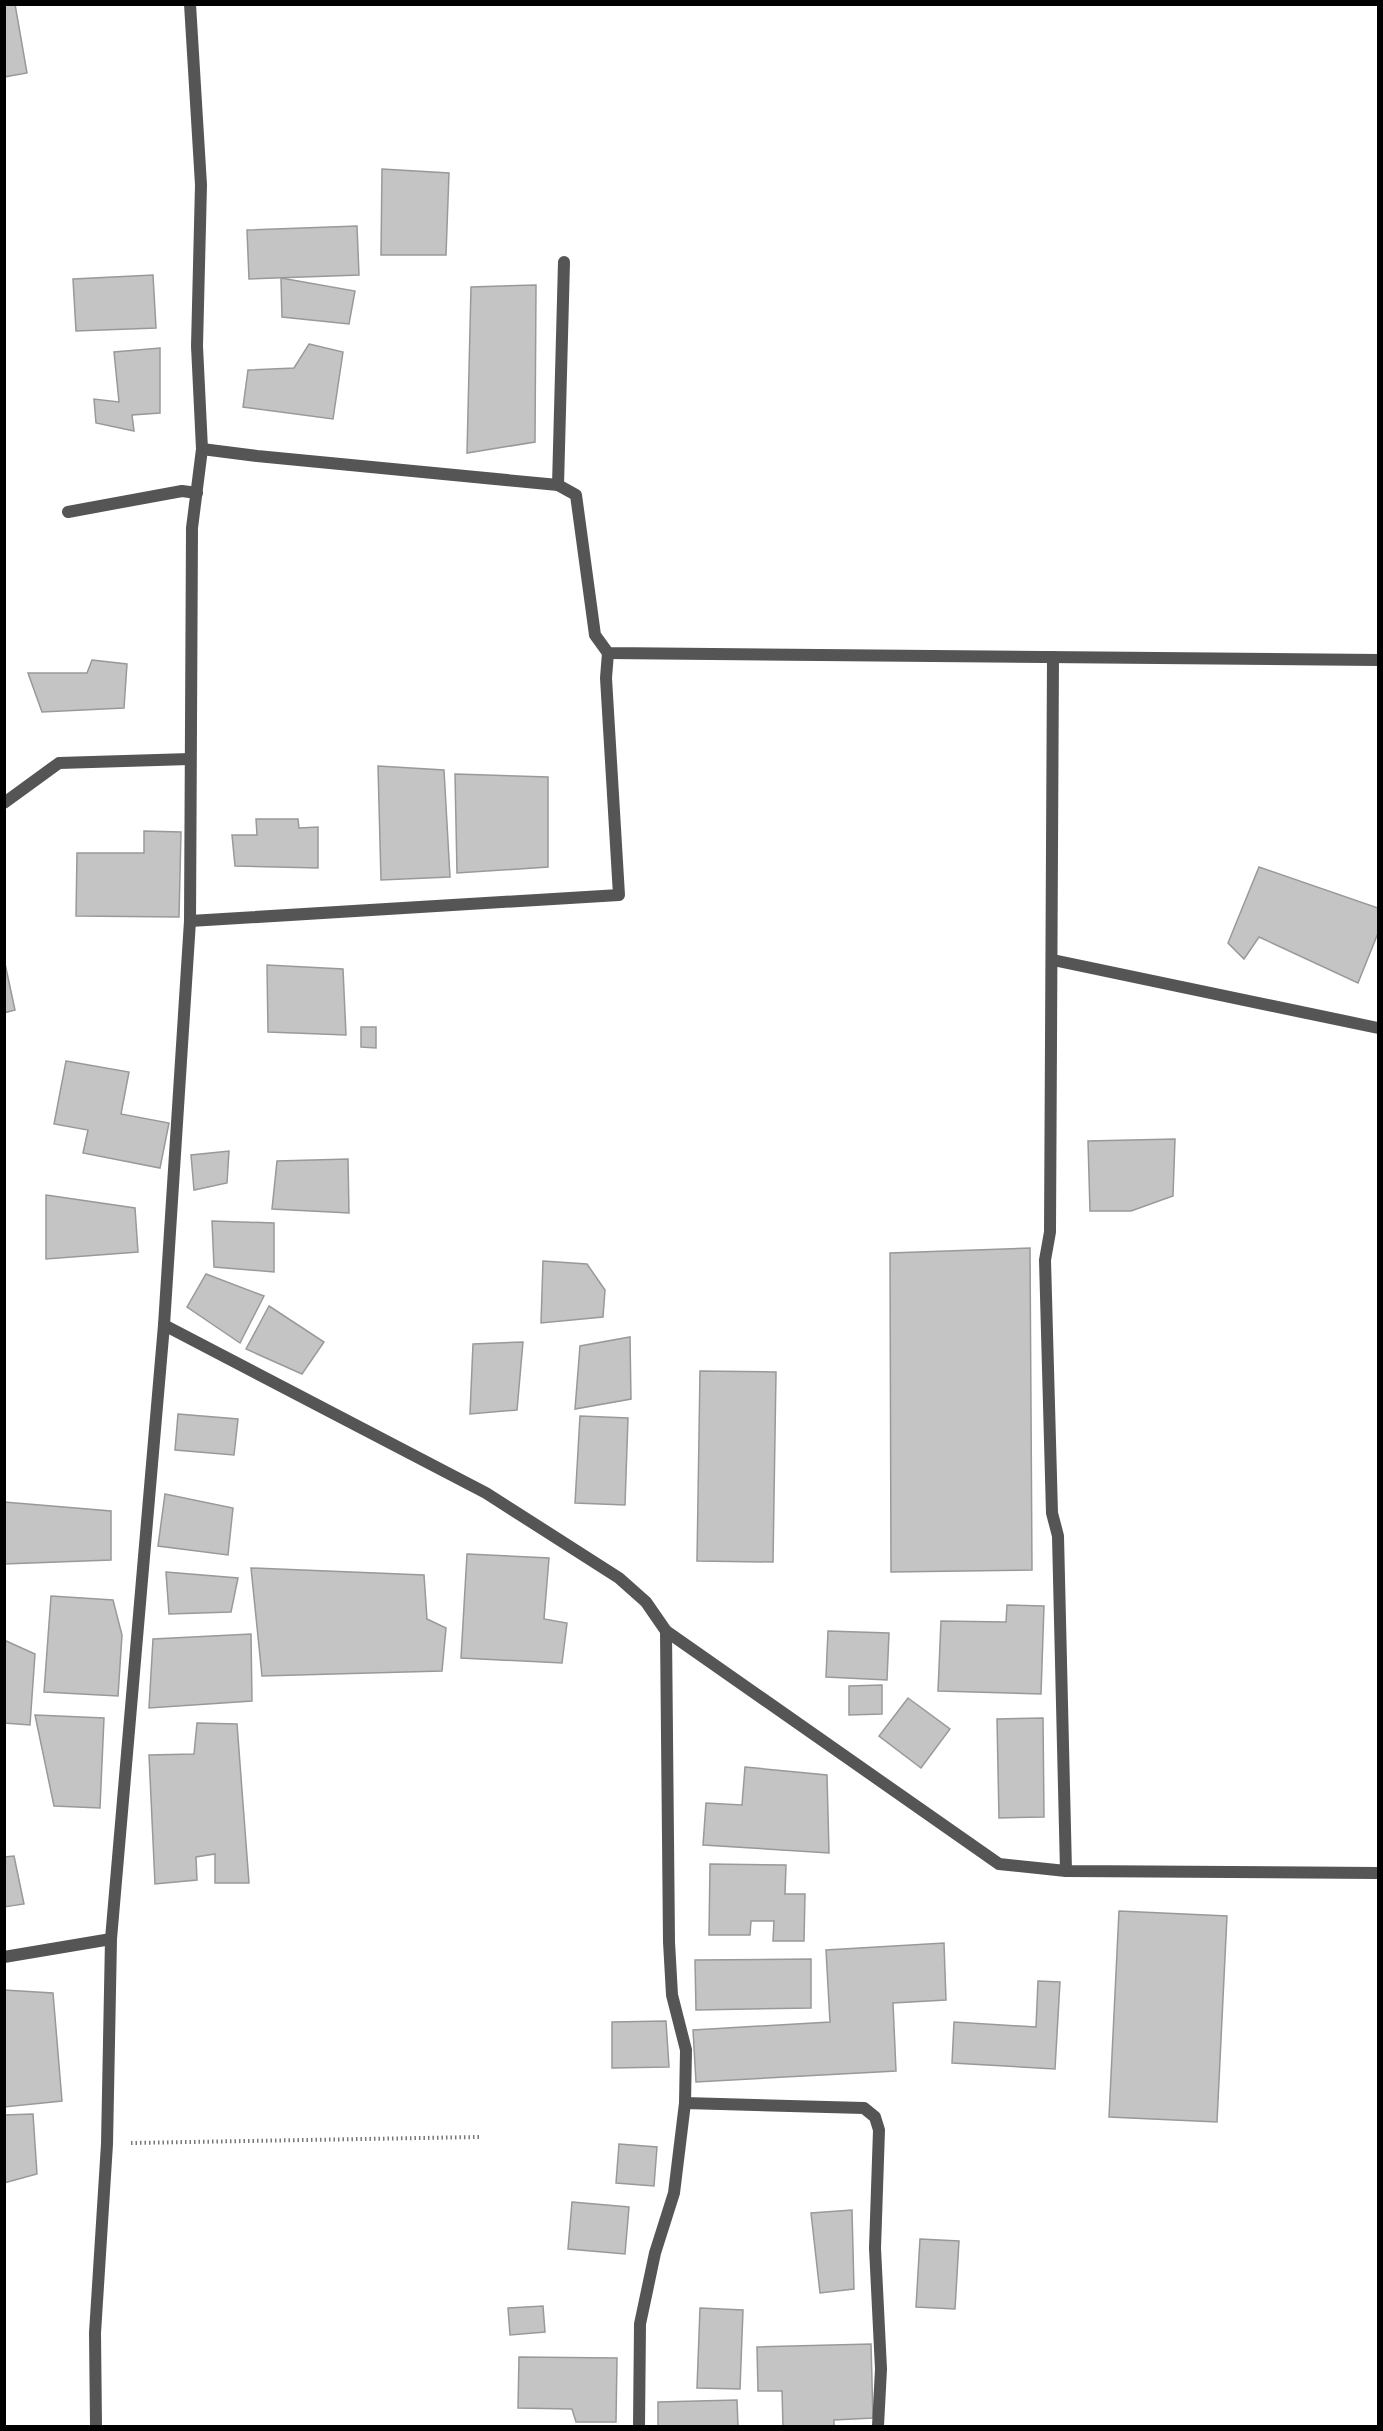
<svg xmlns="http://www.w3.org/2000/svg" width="1383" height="2431" font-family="'Fira Sans',sans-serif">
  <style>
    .building { fill: #c4c4c4; stroke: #999; stroke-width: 1.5 }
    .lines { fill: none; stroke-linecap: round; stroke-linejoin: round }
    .path { stroke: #777; stroke-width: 4; stroke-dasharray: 1.5 3; stroke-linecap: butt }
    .minor { stroke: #555; stroke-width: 12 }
  </style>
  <rect width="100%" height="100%" fill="#fff"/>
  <g class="building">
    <polygon points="4,4 15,4 27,73 4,77"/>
    <polygon points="382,169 449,173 446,255 381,255"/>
    <polygon points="357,226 359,275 249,279 247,230"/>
    <polygon points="153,275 156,328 76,331 73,279"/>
    <polygon points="281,278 355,291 349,324 282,317"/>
    <polygon points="536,285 535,442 467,453 471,287"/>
    <polygon points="309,344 343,352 333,419 243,407 248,370 294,368"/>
    <polygon points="160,348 160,413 132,415 134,431 96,423 94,399 119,402 114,352"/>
    <polygon points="92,660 127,664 124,708 42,712 28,673 87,673"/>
    <polygon points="378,766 444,770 450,877 381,880"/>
    <polygon points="455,774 548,777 548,867 457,873"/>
    <polygon points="256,819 298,819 299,828 318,827 318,868 235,866 232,835 257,835"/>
    <polygon points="144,831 181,832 179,917 76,916 77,853 144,853"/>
    <polygon points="1259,867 1378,908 1378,933 1358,983 1259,937 1244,959 1228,943"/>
    <polygon points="4,959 15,1010 4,1013"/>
    <polygon points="267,965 343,969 346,1035 268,1032"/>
    <polygon points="361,1027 376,1027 376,1048 361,1047"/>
    <polygon points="66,1061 129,1072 121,1114 169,1123 160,1168 83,1153 88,1130 54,1124"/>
    <polygon points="1175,1139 1173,1196 1131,1211 1090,1211 1088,1141"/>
    <polygon points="229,1151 227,1183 194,1190 191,1155"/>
    <polygon points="348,1159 349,1213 272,1209 277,1161"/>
    <polygon points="46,1195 135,1208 138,1252 46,1259"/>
    <polygon points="212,1221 274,1223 274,1272 214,1267"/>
    <polygon points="1030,1248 1032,1570 891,1572 890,1253"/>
    <polygon points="543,1261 587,1264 605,1290 603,1317 541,1323"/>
    <polygon points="206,1274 264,1296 240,1343 187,1307"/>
    <polygon points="269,1306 324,1342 302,1374 246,1349"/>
    <polygon points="630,1337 631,1399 575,1409 580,1346"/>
    <polygon points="523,1342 517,1410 470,1414 473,1344"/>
    <polygon points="700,1371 776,1372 773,1562 697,1561"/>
    <polygon points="178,1414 238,1419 234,1455 175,1450"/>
    <polygon points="580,1416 628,1418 625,1505 575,1503"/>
    <polygon points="165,1494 233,1508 228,1555 158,1546"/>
    <polygon points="4,1502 111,1511 111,1560 4,1564"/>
    <polygon points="467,1554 549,1558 544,1619 567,1623 562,1663 461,1658"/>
    <polygon points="251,1568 424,1575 427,1619 446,1628 442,1671 262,1676"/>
    <polygon points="166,1572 238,1578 231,1612 169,1614"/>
    <polygon points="51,1596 113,1600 122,1635 118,1696 44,1692"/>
    <polygon points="1007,1605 1044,1606 1041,1694 938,1691 941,1621 1006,1622"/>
    <polygon points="828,1631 889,1633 887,1680 826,1677"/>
    <polygon points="251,1634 252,1701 149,1708 153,1639"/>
    <polygon points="4,1640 35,1654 30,1725 4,1723"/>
    <polygon points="882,1685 882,1714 849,1715 849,1686"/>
    <polygon points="908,1698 950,1729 921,1768 879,1736"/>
    <polygon points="35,1715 104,1718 100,1808 54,1806"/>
    <polygon points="1043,1718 1044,1817 999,1818 997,1719"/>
    <polygon points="197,1723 237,1724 249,1883 215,1883 215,1854 196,1857 197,1880 155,1884 149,1755 194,1754"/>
    <polygon points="745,1767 827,1775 829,1853 703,1845 706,1803 742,1805"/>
    <polygon points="14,1856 24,1904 4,1907 4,1857"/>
    <polygon points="710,1864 786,1865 785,1894 805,1894 804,1941 773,1941 774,1921 751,1921 750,1935 709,1935"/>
    <polygon points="1119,1911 1227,1916 1217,2122 1109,2117"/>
    <polygon points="944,1943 946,2000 893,2003 896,2071 696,2082 693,2030 830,2022 826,1950"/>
    <polygon points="811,1959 811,2008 696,2010 695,1960"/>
    <polygon points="1038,1981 1060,1982 1055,2069 952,2063 954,2022 1036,2027"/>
    <polygon points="4,1990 53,1993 62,2101 4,2107"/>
    <polygon points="666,2021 669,2067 612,2068 612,2022"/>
    <polygon points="33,2114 37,2174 4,2183 4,2115"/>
    <polygon points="619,2144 657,2147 654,2186 616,2183"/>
    <polygon points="572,2202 629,2207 625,2254 568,2249"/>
    <polygon points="852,2210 854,2289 820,2293 811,2213"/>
    <polygon points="920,2239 959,2241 955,2309 916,2307"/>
    <polygon points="543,2306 545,2332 510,2335 508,2308"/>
    <polygon points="700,2308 743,2310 740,2389 697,2388"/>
    <polygon points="871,2344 873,2418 834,2420 834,2426 783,2426 782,2391 758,2391 757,2347"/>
    <polygon points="519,2357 617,2358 616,2422 576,2422 572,2409 518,2408"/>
    <polygon points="737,2400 738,2426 658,2426 658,2402"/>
  </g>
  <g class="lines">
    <polyline class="path" points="131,2143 479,2137"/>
    <g class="minor">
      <polyline points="202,449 257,456 558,485 576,495 595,635 608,653 1378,660"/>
      <polyline points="558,485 564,262"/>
      <polyline points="68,512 182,491 197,493"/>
      <polyline points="1053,657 1050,1232 1045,1260 1052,1513 1058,1536 1066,1871"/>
      <polyline points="4,803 59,763 190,759"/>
      <polyline points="190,921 619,895 606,678 608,653"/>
      <polyline points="1053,960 1378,1028"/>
      <polyline points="164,1325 486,1493 619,1578 646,1602 666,1631 669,1942 672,1995 686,2050 685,2103 674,2193 655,2253 640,2324 639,2426"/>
      <polyline points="666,1631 999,1864 1066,1871 1378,1873"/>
      <polyline points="4,1957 111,1939"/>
      <polyline points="685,2103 864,2108 875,2117 879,2130 875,2248 881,2369 878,2426"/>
      <polyline points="96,2426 95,2333 107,2144 111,1939 164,1325 190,921 192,528 202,449 197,346 201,185 190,4"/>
    </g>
  </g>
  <rect width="1383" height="2431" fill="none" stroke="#000000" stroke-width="12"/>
</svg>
